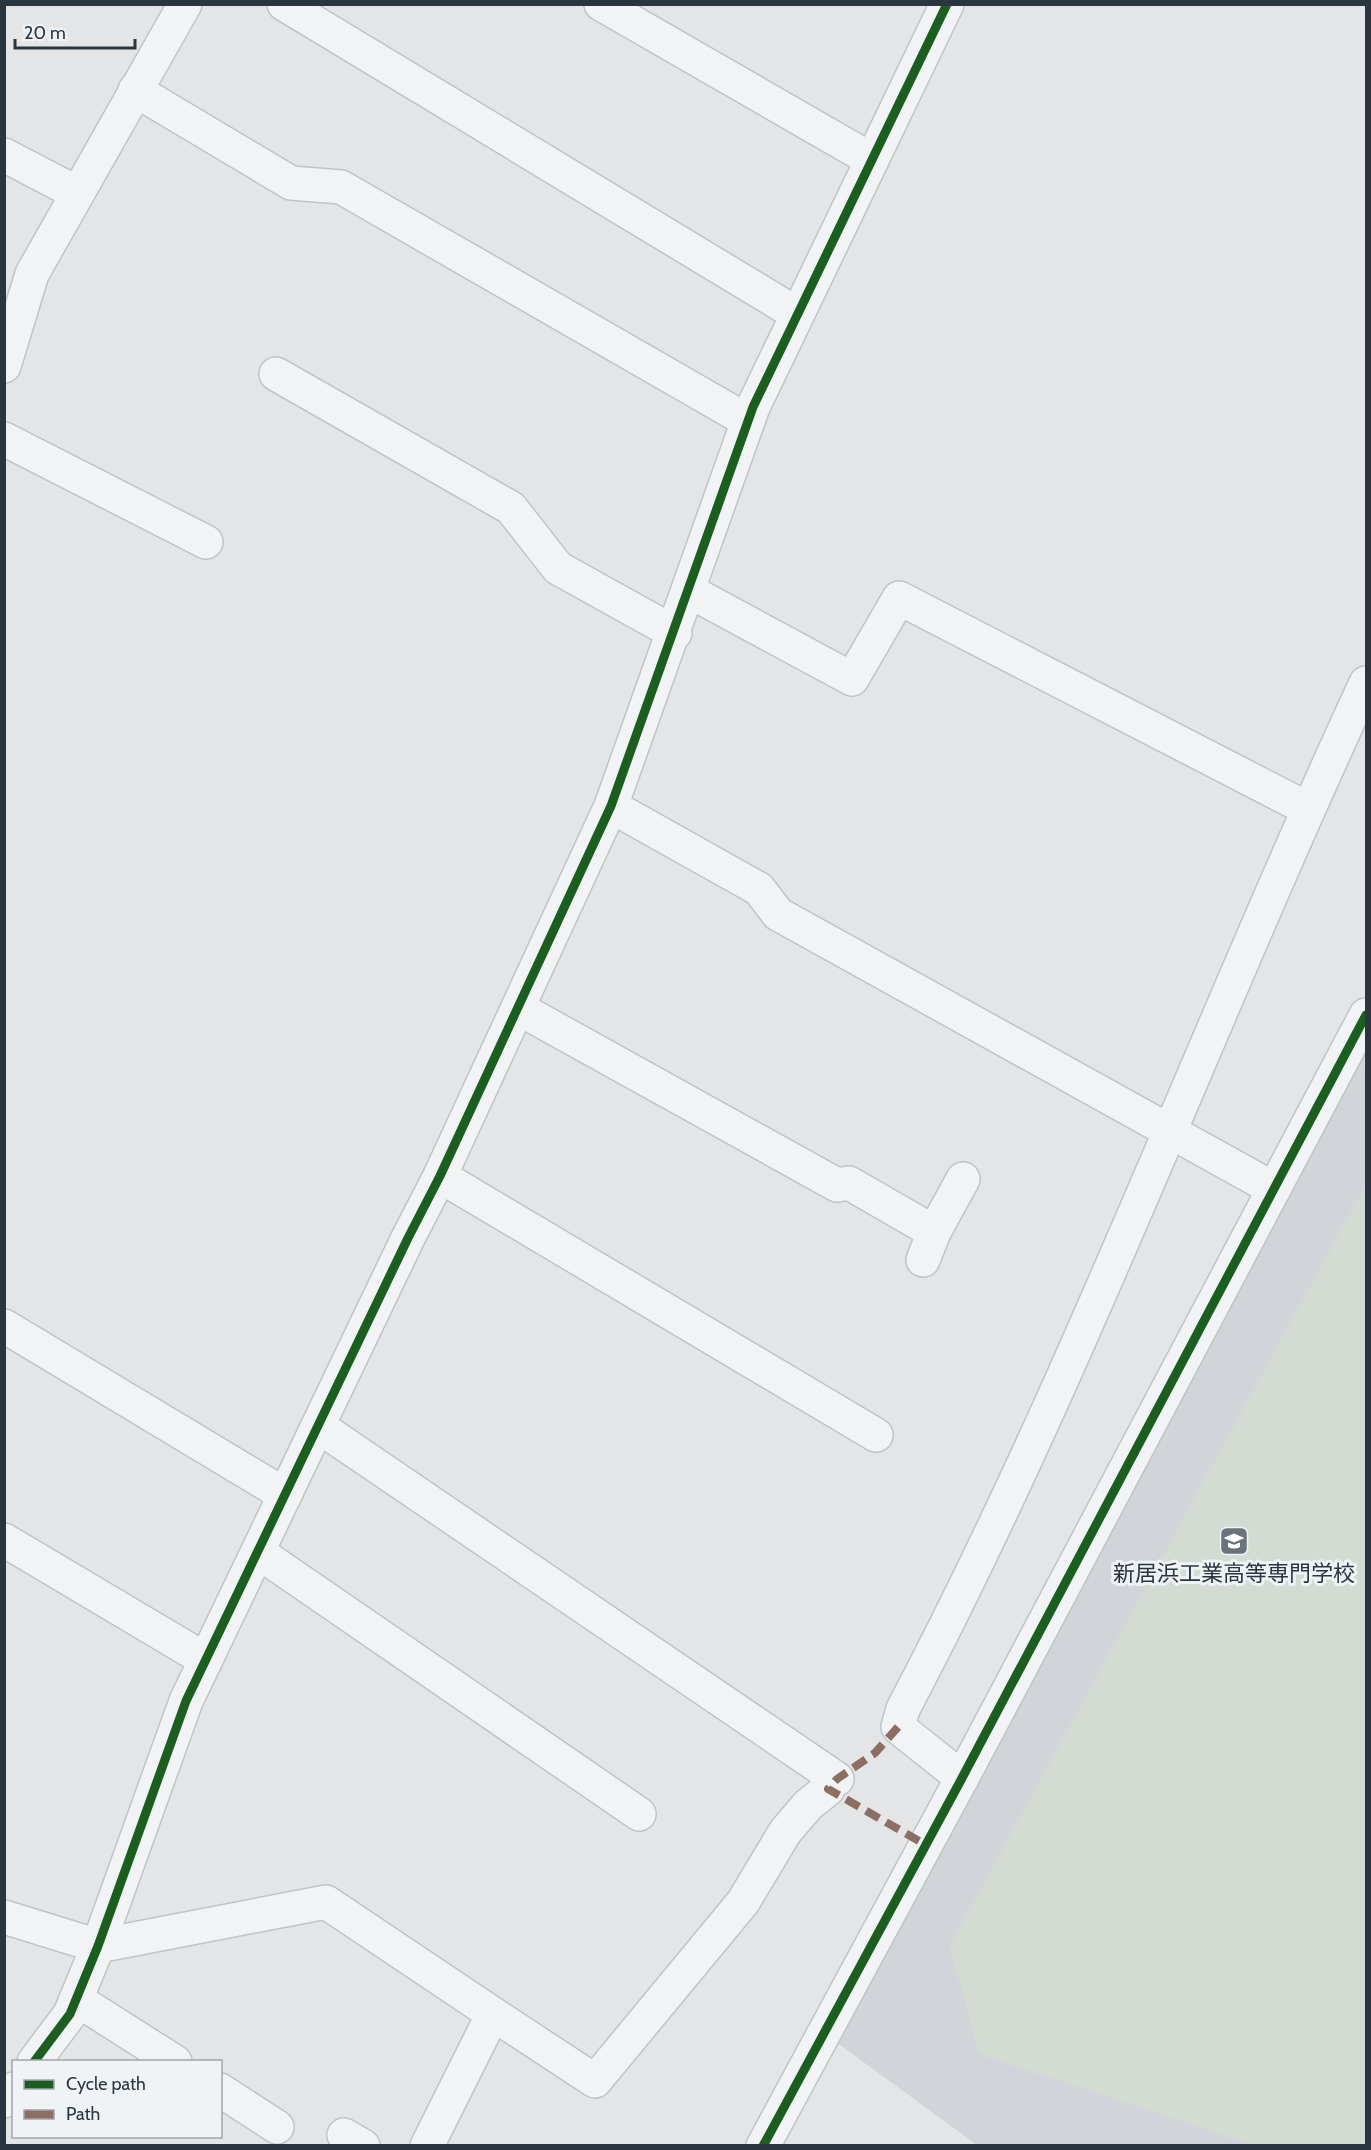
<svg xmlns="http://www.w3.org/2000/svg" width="1371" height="2150" font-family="Cabin,'Noto Sans JP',sans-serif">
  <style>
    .built { fill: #d1d5da }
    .grass { fill: #d4dbd3 }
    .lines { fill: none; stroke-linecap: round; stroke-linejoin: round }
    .street-casing { stroke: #c1c3c5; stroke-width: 36 }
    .street { stroke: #f1f3f4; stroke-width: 33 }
    .quiet { stroke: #8d6e63; stroke-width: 8; stroke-dasharray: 15 8; stroke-linecap: butt }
    .cycleway-casing { stroke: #f0f3f6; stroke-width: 13 }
    .cycleway { stroke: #1b5e20; stroke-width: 9 }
    .labels { text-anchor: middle; stroke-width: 6; stroke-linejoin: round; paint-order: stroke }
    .poi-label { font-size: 22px; fill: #2a353f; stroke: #f0f3f6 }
  </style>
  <rect width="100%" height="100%" fill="#e3e5e7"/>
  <polygon class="built" points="1366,1040 1366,2145 977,2145 836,2042"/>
  <polygon class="grass" points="1366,1184 1366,2145 1252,2145 979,2054 950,1946"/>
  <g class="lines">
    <g class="street-casing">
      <g id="street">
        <polyline points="284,4 797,314"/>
        <polyline points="601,4 872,160"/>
        <polyline points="135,90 291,183 341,187 748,421"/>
        <polyline points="4,155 77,193"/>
        <polyline points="4,366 32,274 185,4"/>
        <polyline points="276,374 511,508 558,568 675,633"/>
        <polyline points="4,439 206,542"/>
        <polyline points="689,591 852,679 899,598 1308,809"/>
        <polyline points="611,806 759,889 778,914 1274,1189"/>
        <polyline points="518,1008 837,1185 849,1183 934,1232"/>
        <polyline points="440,1176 876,1435"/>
        <polyline points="923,1260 934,1232 963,1179"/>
        <polyline points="4,1326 285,1495"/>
        <polyline points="318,1426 837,1779"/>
        <polyline points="4,1540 206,1660"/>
        <polyline points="258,1552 639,1814"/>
        <path d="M 962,1778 L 898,1727 L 903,1709 C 1078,1377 1208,1023 1366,683"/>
        <polyline points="4,1917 98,1946 326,1902 493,2014 427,2146"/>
        <polyline points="76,1999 175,2062"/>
        <polyline points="493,2014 595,2081 743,1902 785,1832 808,1805 828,1789"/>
        <polyline points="34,2062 70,2014 98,1946 186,1701 408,1238 440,1176 611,806 753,407 947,4"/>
        <polyline points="220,2090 277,2127"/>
        <polyline points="4,2101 14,2089"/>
        <polyline points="344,2135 363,2146"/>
        <polyline points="763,2146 962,1778 1366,1015"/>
      </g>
    </g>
    <use href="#street" class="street"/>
    <polyline class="quiet" points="898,1727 875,1753 837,1779 828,1789 926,1845"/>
    <g class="cycleway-casing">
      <g id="cycleway">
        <polyline points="34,2062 70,2014 98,1946 186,1701 408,1238 440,1176 611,806 753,407 947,4"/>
        <polyline points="763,2146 962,1778 1366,1015"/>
      </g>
    </g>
    <use href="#cycleway" class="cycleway"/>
  </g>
  <defs>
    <g id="university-square" transform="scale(1.5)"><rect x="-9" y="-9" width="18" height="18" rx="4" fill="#6b737a" stroke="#f0f3f6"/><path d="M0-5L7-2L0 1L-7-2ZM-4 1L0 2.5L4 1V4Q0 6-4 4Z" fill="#fff"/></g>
  </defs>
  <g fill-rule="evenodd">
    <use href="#university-square" x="1234" y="1541"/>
  </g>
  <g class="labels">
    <g class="poi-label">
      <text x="1234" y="1581">新居浜工業高等専門学校</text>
    </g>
  </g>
  <rect width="1371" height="2150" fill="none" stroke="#2a353f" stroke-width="12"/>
  <rect x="12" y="2060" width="210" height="78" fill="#f0f3f6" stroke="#a1a7ad" stroke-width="1.5"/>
  <rect x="24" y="2080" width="30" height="9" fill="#1b5e20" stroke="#a1a7ad" stroke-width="1.5"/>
  <text x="66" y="2090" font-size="18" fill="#2a353f">Cycle path</text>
  <rect x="24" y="2110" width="30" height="9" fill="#8d6e63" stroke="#a1a7ad" stroke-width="1.5"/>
  <text x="66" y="2120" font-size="18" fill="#2a353f">Path</text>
  <path d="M15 39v9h120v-9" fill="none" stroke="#2a353f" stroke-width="3"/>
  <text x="24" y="39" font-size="18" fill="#2a353f" stroke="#f0f3f6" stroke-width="4.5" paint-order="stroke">20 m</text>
</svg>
